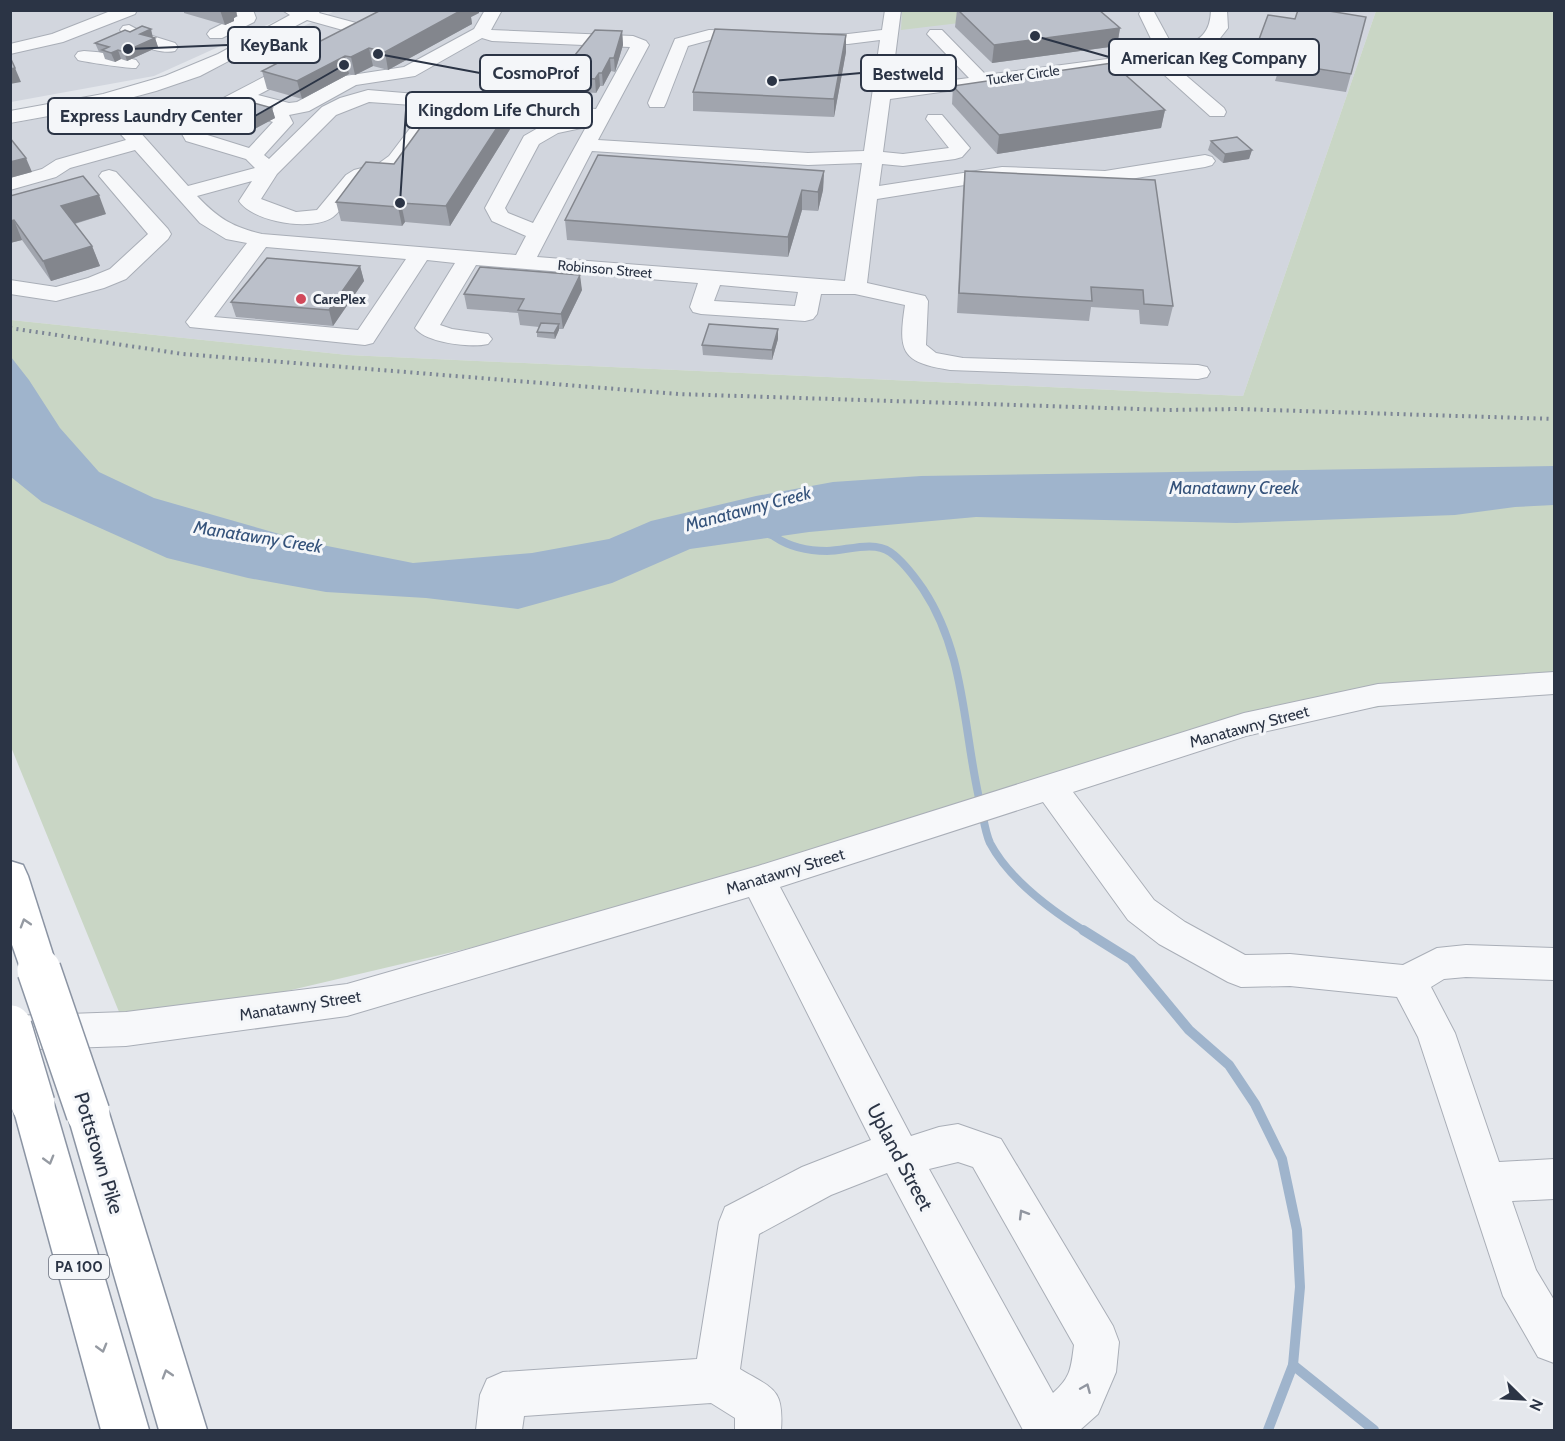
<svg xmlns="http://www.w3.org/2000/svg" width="1565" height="1441" font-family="Cabin,sans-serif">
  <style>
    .built { fill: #d2d6de }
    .green { fill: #c9d6c5 }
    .water { fill: #9fb4cc }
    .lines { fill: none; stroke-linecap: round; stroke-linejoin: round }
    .stream-far2 { stroke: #9fb4cc; stroke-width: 6 }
    .stream-far1 { stroke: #9fb4cc; stroke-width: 8 }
    .stream { stroke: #9fb4cc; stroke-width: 10 }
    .minor-casing { stroke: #a9aeb7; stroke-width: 2 }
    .highway-casing { stroke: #8b94a3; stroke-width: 3 }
    .minor { fill: #f7f8fa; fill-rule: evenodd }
    .highway { fill: #fff; fill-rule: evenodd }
    .rail { stroke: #7d8696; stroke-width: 4; stroke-dasharray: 2 4.5; stroke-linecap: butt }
    .highway-bridge-casing { stroke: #8b94a3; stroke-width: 46; stroke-linecap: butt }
    .highway-bridge { stroke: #fff; stroke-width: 43 }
    .wall { fill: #a1a5ae }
    .shaded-wall { fill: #83868d }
    .building { fill: #bbc0ca; stroke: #83868d; stroke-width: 1.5 }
    .oneway { stroke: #959aa2 }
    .oneway2 { stroke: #9196a0 }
    .poi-dot { fill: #d1495b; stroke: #f4f6f9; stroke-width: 2 }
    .labels { text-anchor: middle; stroke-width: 6; stroke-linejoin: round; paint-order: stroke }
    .far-street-label { font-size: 14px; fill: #2b3445; stroke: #f4f6f9 }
    .far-poi-label { font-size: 14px; font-weight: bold; fill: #2b3445; stroke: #f4f6f9; text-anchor: start }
    .shield { fill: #f4f6f9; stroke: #676e7b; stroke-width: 1.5 }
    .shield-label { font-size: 15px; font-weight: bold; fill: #2b3445 }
    .street-label { font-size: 16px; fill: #2b3445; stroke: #f4f6f9 }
    .water-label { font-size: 18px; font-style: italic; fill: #34527a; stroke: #f4f6f9 }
    .near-street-label { font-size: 20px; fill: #2b3445; stroke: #f4f6f9 }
    .leader { fill: none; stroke: #2b3445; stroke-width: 2 }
    .callout-dot { fill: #2b3445; stroke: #f4f6f9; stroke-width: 2 }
    .callout { fill: #f4f6f9; stroke: #2b3445; stroke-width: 2 }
    .callout-label { font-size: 18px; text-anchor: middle; font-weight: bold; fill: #2b3445 }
  </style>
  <rect width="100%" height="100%" fill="#e4e7ec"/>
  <g class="built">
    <polygon points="11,11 298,11 154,76 11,102"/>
    <polygon points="335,11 920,11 903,12 1376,11 1243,396 348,355 11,320 11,124 123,102 183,82 217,68"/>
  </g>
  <g class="green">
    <polygon points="920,10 1061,11 901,30 902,12"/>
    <polygon points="1376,11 1554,11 1554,684 1244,725 758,880 126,1029 11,747 11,320 348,355 1243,396"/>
  </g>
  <polygon class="water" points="11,357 29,380 60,428 99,472 154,498 307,542 413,563 532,553 609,539 651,521 756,496 833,482 921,476 1554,466 1554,505 1515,507 1455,515 1236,523 976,517 809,532 690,549 612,583 518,609 426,598 326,592 248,578 167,558 42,502 11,477"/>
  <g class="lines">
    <polyline class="stream-far2" points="765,534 777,538"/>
    <path class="stream-far1" d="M 775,537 C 790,547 808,551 827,551 C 846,551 873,540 890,552 C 903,561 914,576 923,589 C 965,652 963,727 979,798 C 983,812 984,830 990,843 C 1009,879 1052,911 1086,932"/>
    <g class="stream">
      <polyline points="1083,930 1131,960 1189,1030 1229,1065 1255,1104 1282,1159 1297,1230 1300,1287 1293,1365 1268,1430"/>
      <polyline points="1293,1365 1374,1430"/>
    </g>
    <g class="minor-casing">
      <g id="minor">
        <polygon points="113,10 137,10 135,14 63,42 10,54 10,44 52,34"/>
        <polygon points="228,10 253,10 256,18 254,22 222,38 210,38 207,34 210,30 238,16"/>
        <path d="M 282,10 L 321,10 L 319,13 L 371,27 L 374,31 L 371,35 L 258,95 L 289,103 L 297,102 L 345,76 L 404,67 L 474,29 L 485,10 L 502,10 L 491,30 L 633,36 L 646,41 L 649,45 L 598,140 L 808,153 L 864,151 L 880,40 L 848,44 L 804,43 L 798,42 L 795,38 L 798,34 L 848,34 L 882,30 L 885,10 L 901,10 L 891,88 L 969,78 L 927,34 L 930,30 L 942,30 L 986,75 L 1115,58 L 1156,60 L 1154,45 L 1139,14 L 1141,10 L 1153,10 L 1172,45 L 1173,54 C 1195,40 1210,39 1211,10 L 1227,10 L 1228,28 L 1217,42 L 1176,67 L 1224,108 L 1226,112 L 1224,116 L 1210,116 L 1160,71 L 1115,68 L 890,99 L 883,152 L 903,154 L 949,148 L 926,119 L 928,115 L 942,115 L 970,148 L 962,157 L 955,159 L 903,166 L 882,164 L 879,186 L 1002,167 L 1105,171 L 1205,155 L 1212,157 L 1215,161 L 1212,165 L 1205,167 L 1105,183 L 1002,179 L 877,199 L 867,283 L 925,296 L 928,301 L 926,345 L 936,353 L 963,358 L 1198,365 L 1207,367 L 1210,372 L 1207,377 L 1198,379 L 950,370 C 901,362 898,352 905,305 L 855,294 L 821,294 L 817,314 L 813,319 L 805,321 L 701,314 L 693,312 L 690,307 L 698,283 L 476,265 L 440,325 L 452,329 L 488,334 L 492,339 L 488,344 C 471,348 426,343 415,328 L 455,263 L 427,260 L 373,343 L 365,345 L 190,327 L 186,322 L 247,243 L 226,239 L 200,223 L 135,150 L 70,168 L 56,177 L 10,190 L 10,178 L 42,169 L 56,160 L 126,140 L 116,129 L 76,111 L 10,123 L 10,111 L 103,94 L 165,76 L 218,54 L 290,15 ZM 307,20 L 350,32 L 187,117 L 178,127 L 186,141 L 246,159 L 255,168 L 188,186 L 130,121 L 97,107 L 156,91 L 200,76 ZM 482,38 L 492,41 L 630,47 L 596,109 L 368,90 L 340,98 L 322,107 L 269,159 L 264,155 L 293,123 L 289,115 L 309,111 L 356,85 L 415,76 ZM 244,102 L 250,104 L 244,109 L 246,113 L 273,122 L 249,148 L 201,133 L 198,128 L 201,125 ZM 369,102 L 427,106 L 389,156 L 378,164 L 354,170 L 346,175 L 317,210 L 296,212 L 261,199 L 277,174 L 336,115 ZM 445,108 L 572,118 L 545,124 L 524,136 L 485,208 L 492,221 L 526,236 L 516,255 L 262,234 C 232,227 218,218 197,196 L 252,181 L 239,201 C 253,222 312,232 333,217 C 345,208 350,191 362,182 C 371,176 383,177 393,172 C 416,160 430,129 445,108 ZM 586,127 L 533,223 L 508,213 L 505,208 L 539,144 L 558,133 ZM 592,151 L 808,165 L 862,163 L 845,281 L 537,257 ZM 266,247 L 406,259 L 358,330 L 214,317 ZM 720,285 L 798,292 L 795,306 L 714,301 Z"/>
        <path d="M 129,25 L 146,34 L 175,43 L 178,47 L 175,51 C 159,55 130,43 120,30 L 123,26 Z"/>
        <polygon points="709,30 755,31 761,32 764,36 761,40 755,41 710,40 688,46 666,103 664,107 650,107 648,103 675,39"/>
        <path d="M 84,51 L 108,53 L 136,60 L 139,64 L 136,68 C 130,69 86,62 78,60 L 75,56 L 78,52 Z"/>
        <polygon points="109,170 116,172 168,229 171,234 168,239 126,279 104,288 56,301 10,294 10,280 56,287 88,278 110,269 148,234 99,176 102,172"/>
        <path d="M 1554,672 L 1554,694 L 1378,706 L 1246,736 L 1073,792 L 1154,900 L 1185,922 L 1245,955 L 1290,954 L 1403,965 L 1437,948 L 1466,945 L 1554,948 L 1554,980 L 1466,977 L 1444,979 L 1431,987 L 1455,1033 L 1499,1162 L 1554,1159 L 1554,1199 L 1512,1201 L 1536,1270 L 1554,1300 L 1554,1363 L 1538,1357 L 1503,1296 L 1418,1037 L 1397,997 L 1290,986 L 1241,987 L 1228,982 L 1159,944 L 1128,920 L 1043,802 L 780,887 L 911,1136 L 939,1127 L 958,1124 L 1001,1139 L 1113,1326 L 1119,1342 L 1116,1372 L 1098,1414 L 1080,1430 L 1023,1430 L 887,1173 L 831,1195 L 759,1234 L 740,1369 C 773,1389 784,1388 781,1430 L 735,1430 L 735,1418 L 711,1403 L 524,1416 L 522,1430 L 476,1430 L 480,1395 L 487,1379 L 503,1372 L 697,1359 L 719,1222 L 725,1207 L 802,1167 L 871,1140 L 749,897 L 347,1016 L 126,1046 L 10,1050 L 10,1016 L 126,1012 L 347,984 L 758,866 L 1244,713 L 1378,684 ZM 958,1162 L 973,1167 L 1074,1345 C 1071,1368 1071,1377 1053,1393 L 929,1169 Z"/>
      </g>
    </g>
    <g class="highway-casing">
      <g id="highway">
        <polygon points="10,861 23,865 28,876 58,970 53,982 39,987 25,982 10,939"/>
        <polygon points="33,1085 48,1090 54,1104 149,1430 101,1430 12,1104 18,1090"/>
        <polygon points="88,1094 103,1099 109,1113 207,1430 159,1430 67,1113 73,1099"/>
      </g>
    </g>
    <use href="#minor" class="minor"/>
    <use href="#highway" class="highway"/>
    <polyline class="rail" points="10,328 183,354 678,394 1169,410 1238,409 1554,419"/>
    <g class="highway-bridge-casing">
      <g id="highway-bridge">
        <polyline points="39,970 88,1113"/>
        <polyline points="10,1027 33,1104"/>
      </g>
    </g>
    <use href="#highway-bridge" class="highway-bridge"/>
  </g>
  <g class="wall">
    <polygon points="184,10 236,10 237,16 234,18 234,21 225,25 184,13"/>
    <polygon points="957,10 1099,10 1120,28 1117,46 992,63 955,27"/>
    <polygon points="479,13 471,17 472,24 388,70 373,66 355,75 349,74 302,99 267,89 262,71"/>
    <polygon points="1268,15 1351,74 1346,92 1275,81 1277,75 1249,71 1254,53"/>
    <polygon points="622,31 623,45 615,72 611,71 603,86 600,86 596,93 569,91 567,77 576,60 575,55"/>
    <polygon points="153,38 155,38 158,47 127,61 121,59 115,62 105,59 103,53 99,52 95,43"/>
    <polygon points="846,52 834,117 693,111 693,92"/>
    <polygon points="953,86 1165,110 1161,128 997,154 952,104"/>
    <polygon points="515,100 517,118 450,226 405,222 402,226 341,221 336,202 394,164"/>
    <polygon points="272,108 275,118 245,134 212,125 209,115"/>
    <polygon points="1211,141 1252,150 1249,159 1223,163 1208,150"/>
    <polygon points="824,171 823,190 818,211 802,210 788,257 567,240 565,220"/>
    <polygon points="965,171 1173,306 1168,326 1140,324 1139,310 1091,307 1089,321 957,313 963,190"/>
    <polygon points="10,196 106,214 75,224 92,246 100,266 51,281 22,240 10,243"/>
    <polygon points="360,266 364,281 333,326 236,317 231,302"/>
    <polygon points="582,290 563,329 559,329 555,339 537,337 537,332 539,327 520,325 518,313 467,309 464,294"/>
    <polygon points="778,339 772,360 703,355 702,345"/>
  </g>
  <g class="shaded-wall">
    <polygon points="220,10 236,10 237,16 234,18 234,21 225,25"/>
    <polygon points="461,10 479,10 479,13 471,17 472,24 388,70 385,52"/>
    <polygon points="1120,28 1117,46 992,63 994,45"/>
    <polygon points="151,29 153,38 140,34"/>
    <polygon points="622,31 623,45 615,72 614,58"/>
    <polygon points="846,35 846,52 834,117 834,99"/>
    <polygon points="155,38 158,47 127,61 124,52"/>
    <polygon points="369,48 373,66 355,75 351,57"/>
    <polygon points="118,50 121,59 115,62 111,53"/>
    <polygon points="345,56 349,74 302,99 297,81"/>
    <polygon points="610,58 611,71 603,86 602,73"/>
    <polygon points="15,68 21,82 10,84 10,69"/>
    <polygon points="599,73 600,86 596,93 595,79"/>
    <polygon points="515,100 517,118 450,226 446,206"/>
    <polygon points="272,108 275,118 245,134 242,125"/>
    <polygon points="1165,110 1161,128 997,154 999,135"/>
    <polygon points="1252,150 1249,159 1223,163 1225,154"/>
    <polygon points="26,158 32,172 10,178 10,162"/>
    <polygon points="824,171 823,190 818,211 818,192"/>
    <polygon points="802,190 802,210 788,257 788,237"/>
    <polygon points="99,195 106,214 69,225 61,206"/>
    <polygon points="401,203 405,222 402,226 398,207"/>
    <polygon points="14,220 22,240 10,243 10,221"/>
    <polygon points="92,246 100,266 51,281 43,261"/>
    <polygon points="360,266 364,281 333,326 329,310"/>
    <polygon points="580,275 582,290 563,329 561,314"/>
    <polygon points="559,324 559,330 555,339 554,333"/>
    <polygon points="778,329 778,339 772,360 772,350"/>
  </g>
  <g class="building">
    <polygon points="381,10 462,10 385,52 369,48 351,57 345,56 297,81 262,71"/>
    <polygon points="958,10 1099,10 1120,28 994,45"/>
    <polygon points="1298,10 1323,10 1366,17 1351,74 1280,63 1282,57 1254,53 1268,15 1295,19"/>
    <polygon points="142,26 151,29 140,34 155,38 124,52 118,50 111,53 102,50 109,47 95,43 125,30 130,32"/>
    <polygon points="715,29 846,35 834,99 693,92"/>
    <polygon points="595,30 622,31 614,58 610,58 602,73 599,73 595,79 567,77 578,55 575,55"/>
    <polygon points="10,57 15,68 10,69"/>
    <polygon points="1112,63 1165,110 999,135 953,86"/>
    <polygon points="444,95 515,100 446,206 401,203 398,207 336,202 366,162 394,164"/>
    <polygon points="240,99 272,108 242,125 209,115"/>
    <polygon points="1237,137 1252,150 1225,154 1211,141"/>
    <polygon points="10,138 26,158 10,162"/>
    <polygon points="598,155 824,171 818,192 802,190 788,237 565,220"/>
    <polygon points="965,171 1155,180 1173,306 1144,304 1143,290 1091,287 1092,301 959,293"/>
    <polygon points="83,176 99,195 61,206 92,246 43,261 14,220 10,221 10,196"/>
    <polygon points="267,258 360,266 329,310 231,302"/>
    <polygon points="480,267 580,275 561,314 518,310 524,299 464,294"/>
    <polygon points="541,323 559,324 554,333 537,332"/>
    <polygon points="709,324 778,329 772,350 702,345"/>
  </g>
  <defs><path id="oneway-chevron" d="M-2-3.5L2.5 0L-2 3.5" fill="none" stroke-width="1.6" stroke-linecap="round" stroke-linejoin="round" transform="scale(1.5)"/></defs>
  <g class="oneway">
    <use href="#oneway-chevron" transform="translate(25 923) rotate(-107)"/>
    <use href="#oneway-chevron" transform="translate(49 1160) rotate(74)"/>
    <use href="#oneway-chevron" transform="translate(102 1348) rotate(74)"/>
    <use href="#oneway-chevron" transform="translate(167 1374) rotate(-107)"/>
  </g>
  <g class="oneway2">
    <use href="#oneway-chevron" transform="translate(1023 1214) rotate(-121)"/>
    <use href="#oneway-chevron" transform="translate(1086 1388) rotate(-67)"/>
  </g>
  <circle class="poi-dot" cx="301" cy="299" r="6"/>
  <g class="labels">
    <g class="far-street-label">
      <text transform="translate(1023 75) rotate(-8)" y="5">Tucker Circle</text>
      <text transform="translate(605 269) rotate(5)" y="5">Robinson Street</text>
    </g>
    <g class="far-poi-label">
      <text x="313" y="304">CarePlex</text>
    </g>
    <rect class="shield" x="49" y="1255" width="60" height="24" rx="4.5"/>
    <g class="shield-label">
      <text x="79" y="1272">PA 100</text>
    </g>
    <g class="street-label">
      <text transform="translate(1249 726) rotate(-15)" y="6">Manatawny Street</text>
      <text transform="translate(785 871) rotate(-17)" y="6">Manatawny Street</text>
      <text transform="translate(300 1005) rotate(-9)" y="6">Manatawny Street</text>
    </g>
    <g class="water-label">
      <text x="1234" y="494">Manatawny Creek</text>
      <text transform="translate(748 509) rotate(-15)" y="6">Manatawny Creek</text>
      <text transform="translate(258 537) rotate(9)" y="6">Manatawny Creek</text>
    </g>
    <g class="near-street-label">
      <text transform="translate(99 1153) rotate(73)" y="7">Pottstown Pike</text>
      <text transform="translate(900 1157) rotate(62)" y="7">Upland Street</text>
    </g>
  </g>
  <path class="leader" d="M128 49L228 45M1035 36L1109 57M378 54L480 73M772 81L861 73M400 203L406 110M344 65L255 116"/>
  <g class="callout-dot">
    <circle cx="128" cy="49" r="6"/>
    <circle cx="1035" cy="36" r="6"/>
    <circle cx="378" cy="54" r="6"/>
    <circle cx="772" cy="81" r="6"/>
    <circle cx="400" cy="203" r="6"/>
    <circle cx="344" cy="65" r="6"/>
  </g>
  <g class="callout">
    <rect x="228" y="27" width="92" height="36" rx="6"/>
    <rect x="1109" y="39" width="210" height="36" rx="6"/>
    <rect x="480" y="55" width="111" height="36" rx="6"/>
    <rect x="861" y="55" width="95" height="36" rx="6"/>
    <rect x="406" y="92" width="186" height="36" rx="6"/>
    <rect x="48" y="98" width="207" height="36" rx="6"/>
  </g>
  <g class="callout-label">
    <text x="274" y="51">KeyBank</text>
    <text x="1214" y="64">American Keg Company</text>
    <text x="536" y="79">CosmoProf</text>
    <text x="908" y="80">Bestweld</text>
    <text x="499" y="116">Kingdom Life Church</text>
    <text x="151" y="122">Express Laundry Center</text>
  </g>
  <rect width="1565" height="1441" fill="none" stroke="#2b3445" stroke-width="24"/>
  <g transform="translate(1523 1399) rotate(114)" stroke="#f4f6f9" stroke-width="4.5" paint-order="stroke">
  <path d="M0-4.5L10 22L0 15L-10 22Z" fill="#2b3445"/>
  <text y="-9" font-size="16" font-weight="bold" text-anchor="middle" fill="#2b3445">N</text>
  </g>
</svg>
